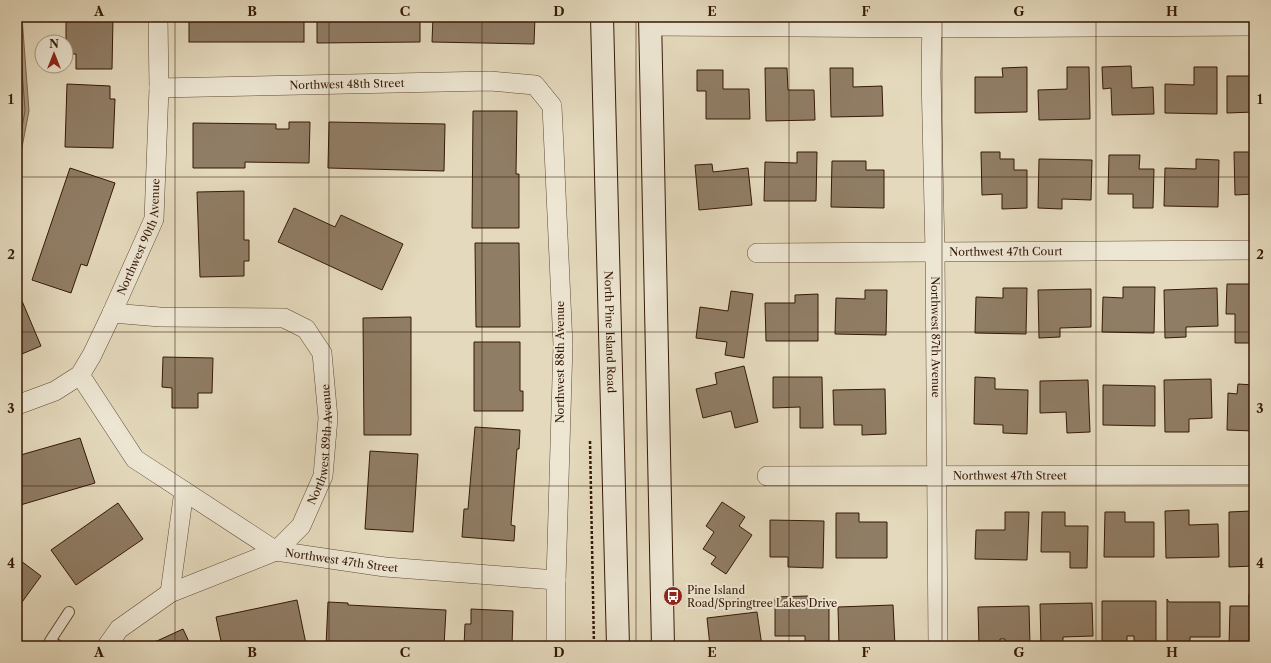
<svg xmlns="http://www.w3.org/2000/svg" width="1271" height="663" font-family="'Libre Caslon Text',serif">
  <style>
    .water { fill: #a8987e; stroke: #7a654e }
    .lines { fill: none; stroke-linecap: round; stroke-linejoin: round }
    .shore { stroke: #6e5842; stroke-width: 1 }
    .building { fill: #907d65; stroke: #351907 }
    .lane-casing { stroke: #614934; stroke-width: 12 }
    .street-casing { stroke: #614934; stroke-width: 20 }
    .secondary-casing { stroke: #351907; stroke-width: 24 }
    .path { stroke: #351907; stroke-width: 2.5; stroke-dasharray: 3 2; stroke-linecap: butt }
    .lane { stroke: #ede6d3; stroke-width: 10 }
    .street { stroke: #ede6d3; stroke-width: 19 }
    .secondary { stroke: #ede6d3; stroke-width: 22 }
    .grid { fill: none; stroke: #351907; stroke-width: 1; stroke-opacity: 0.55 }
    .labels { text-anchor: middle; stroke-width: 4; stroke-linejoin: round; paint-order: stroke }
    .street-label { font-size: 11px; fill: #351907; stroke: #ede6d3 }
    .poi-label { font-size: 11px; fill: #351907; stroke: #ede6d3; text-anchor: start }
    .neatline { fill: none; stroke: #351907; stroke-width: 1.5 }
    .grid-label { font-size: 13px; text-anchor: middle; font-weight: bold; fill: #351907 }
  </style>
  <rect width="100%" height="100%" fill="#e4d9bc"/>
  <filter id="stains"><feTurbulence type="fractalNoise" baseFrequency=".005" numOctaves="4"/><feColorMatrix values="0 0 0 0 .2 0 0 0 0 .09 0 0 0 0 .02 0 0 0 .5 -.17"/></filter>
  <radialGradient id="worn" r=".72"><stop offset=".6" stop-color="#630" stop-opacity="0"/><stop offset="1" stop-color="#630" stop-opacity=".3"/></radialGradient>
  <polygon class="water" points="17,17 22,17 29,111 17,173"/>
  <g class="lines">
    <g class="shore">
      <polyline points="17,72 20,110 17,129"/>
      <polyline points="17,159 25,110 18,17"/>
    </g>
  </g>
  <g class="building">
    <polygon points="66,17 113,17 112,69 76,69 76,54 66,54"/>
    <rect x="189" y="17" width="115" height="25"/>
    <polygon points="317,17 420,17 420,42 317,43"/>
    <polygon points="433,17 535,17 534,44 432,42"/>
    <polygon points="1131,66 1132,88 1153,87 1154,114 1112,115 1111,88 1103,89 1102,67"/>
    <polygon points="1027,67 1027,112 975,113 975,77 1003,77 1002,68"/>
    <polygon points="1067,67 1089,67 1090,119 1039,120 1038,90 1067,89"/>
    <polygon points="1194,67 1217,67 1217,114 1165,113 1165,84 1194,85"/>
    <polygon points="765,68 787,68 788,90 814,90 815,120 766,121"/>
    <polygon points="830,68 853,68 853,87 882,86 883,116 831,117"/>
    <polygon points="697,70 723,70 723,89 749,89 750,119 706,119 706,91 697,91"/>
    <polygon points="1227,76 1254,76 1254,112 1227,113"/>
    <polygon points="67,84 110,86 110,99 115,99 113,148 65,147"/>
    <polygon points="473,111 517,111 516,174 519,174 519,228 472,228"/>
    <polygon points="289,122 310,122 309,163 245,162 245,168 193,168 193,123 276,124 276,129 289,129"/>
    <polygon points="329,122 445,124 444,171 328,168"/>
    <polygon points="797,152 817,152 816,201 764,201 765,162 797,163"/>
    <polygon points="981,152 1000,152 1000,159 1014,159 1014,170 1027,170 1027,208 1002,209 1002,194 982,195"/>
    <polygon points="1234,152 1252,152 1254,194 1235,195"/>
    <polygon points="1109,155 1140,155 1139,169 1154,169 1153,208 1133,208 1133,194 1108,194"/>
    <polygon points="1039,159 1092,160 1091,200 1062,199 1062,209 1038,208"/>
    <polygon points="1196,159 1219,160 1218,207 1164,206 1165,168 1196,169"/>
    <polygon points="832,161 866,161 866,170 884,170 884,208 831,207"/>
    <polygon points="712,164 713,172 748,168 752,205 699,210 695,165"/>
    <polygon points="70,168 115,183 87,266 81,264 71,293 32,280"/>
    <polygon points="244,191 244,240 249,240 249,261 244,261 244,276 200,277 197,192"/>
    <polygon points="294,208 335,227 341,215 403,244 382,290 278,242"/>
    <polygon points="475,243 519,243 520,327 476,327"/>
    <polygon points="1227,284 1254,284 1254,343 1235,343 1235,314 1226,314"/>
    <polygon points="1123,287 1155,287 1154,333 1102,332 1103,297 1123,298"/>
    <polygon points="1003,288 1027,288 1026,334 975,333 976,297 1003,298"/>
    <polygon points="1217,288 1218,326 1186,327 1186,337 1165,338 1164,290"/>
    <polygon points="1091,289 1091,327 1060,328 1060,337 1039,338 1038,290"/>
    <polygon points="865,290 887,290 886,335 835,334 836,298 865,299"/>
    <polygon points="731,291 753,294 744,358 725,355 727,342 696,338 700,307 728,311"/>
    <polygon points="818,294 818,341 766,341 765,303 795,303 795,295"/>
    <polygon points="22,301 41,346 17,356 17,303"/>
    <polygon points="411,317 411,435 364,435 363,318"/>
    <polygon points="474,342 520,342 520,391 523,391 523,411 474,411"/>
    <polygon points="163,357 213,358 212,393 198,393 198,408 172,408 172,388 162,387"/>
    <polygon points="744,366 758,422 735,428 731,411 703,418 696,389 717,384 715,373"/>
    <polygon points="773,377 822,377 823,428 800,428 800,407 773,408"/>
    <polygon points="975,377 995,378 995,389 1028,390 1027,434 1003,433 1003,425 974,424"/>
    <polygon points="1211,379 1212,418 1189,419 1189,432 1165,432 1164,380"/>
    <polygon points="1088,380 1090,432 1067,433 1066,412 1040,413 1040,381"/>
    <polygon points="1238,384 1254,385 1254,432 1254,431 1227,430 1228,393 1237,394"/>
    <polygon points="1103,385 1155,386 1155,426 1103,425"/>
    <polygon points="885,389 886,434 862,435 862,425 834,425 833,390"/>
    <polygon points="475,427 520,430 519,449 517,449 511,525 515,526 514,541 462,537 464,509 468,509"/>
    <polygon points="80,438 95,483 17,506 17,456"/>
    <polygon points="370,451 418,454 413,532 365,529"/>
    <polygon points="722,502 745,517 739,526 752,535 726,574 711,564 716,557 703,549 714,532 706,526"/>
    <polygon points="118,503 143,539 76,585 51,550"/>
    <polygon points="1189,510 1189,525 1218,524 1219,557 1166,558 1165,511"/>
    <polygon points="1251,511 1251,522 1254,522 1254,566 1229,567 1229,512"/>
    <polygon points="1005,512 1029,512 1027,560 975,559 976,530 1005,530"/>
    <polygon points="1042,512 1065,512 1065,526 1088,526 1087,568 1070,568 1070,552 1041,552"/>
    <polygon points="1105,512 1125,512 1125,522 1154,522 1154,557 1104,557"/>
    <polygon points="836,513 859,513 859,522 887,522 887,558 836,558"/>
    <polygon points="770,520 824,521 823,568 788,567 788,557 770,557"/>
    <polygon points="17,558 41,576 17,609"/>
    <polygon points="1249,594 1254,594 1254,646 1229,646 1230,606 1249,606"/>
    <polygon points="808,596 808,603 829,603 829,646 805,646 805,636 775,636 775,597"/>
    <polygon points="1167,599 1169,602 1220,602 1220,637 1190,637 1190,646 1167,646"/>
    <polygon points="297,600 306,644 294,646 222,646 216,617"/>
    <polygon points="1102,601 1156,601 1156,646 1134,646 1134,636 1127,636 1127,646 1102,646"/>
    <polygon points="328,602 348,603 348,605 446,610 444,646 326,646"/>
    <polygon points="1092,603 1093,636 1063,637 1063,646 1041,646 1040,604"/>
    <polygon points="893,605 895,646 839,646 838,607"/>
    <polygon points="1029,606 1030,646 1005,646 1005,639 1000,639 1000,646 979,646 978,607"/>
    <polygon points="471,609 513,611 512,646 464,646 465,624 471,624"/>
    <polygon points="757,612 762,646 710,646 707,618"/>
    <polygon points="183,629 191,646 146,646"/>
  </g>
  <g class="lines">
    <g class="lane-casing">
      <polyline id="lane" points="59,646 50,641 69,612"/>
    </g>
    <g class="street-casing">
      <g id="street">
        <path id="s1" d="M 932,17 L 931,75 L 935,252 L 938,646"/>
        <polyline points="650,26 932,28 1254,26"/>
        <path id="s2" d="M 159,88 L 490,81 L 535,85 L 552,106 L 563,345 L 556,580 L 556,646"/>
        <path id="s3" d="M 757,253 L 1254,250"/>
        <path id="s4" d="M 80,375 L 135,459 L 276,551 L 385,567 L 556,580"/>
        <path id="s5" d="M 17,405 L 55,391 L 80,375 L 92,355 L 112,313 L 154,219 L 159,88 L 158,17"/>
        <path id="s6" d="M 767,476 L 1254,475"/>
        <polyline points="170,593 184,491"/>
        <path id="s7" d="M 107,646 L 119,629 L 170,593 L 276,551 L 301,526 L 323,476 L 328,418 L 322,353 L 306,329 L 284,318 L 160,317 L 112,313"/>
      </g>
    </g>
    <g class="secondary-casing">
      <g id="secondary">
        <path id="s8" d="M 602,17 L 618,646"/>
        <polyline points="650,17 663,646"/>
      </g>
    </g>
    <polyline class="path" points="590,441 594,646"/>
    <use href="#lane" class="lane"/>
    <use href="#street" class="street"/>
    <use href="#secondary" class="secondary"/>
  </g>
  <path class="grid" d="M 175,17 L 175,646M 329,17 L 329,646M 482,17 L 482,646M 636,17 L 636,646M 789,17 L 789,646M 942,17 L 942,646M 1096,17 L 1096,646M 17,177 L 1254,177M 17,332 L 1254,332M 17,486 L 1254,486"/>
  <defs>
    <g id="bus-disc" transform="scale(1)"><circle r="9.5" fill="#8f2418" stroke="#ede6d3"/><path d="M-5-6H5V4H4V6H2V4H-2V6H-4V4H-5ZM-3.5-4V0h7V-4ZM-3.5 1.2v1.5H-2V1.2ZM2 1.2v1.5H3.5V1.2Z" fill="#fff"/></g>
  </defs>
  <g fill-rule="evenodd">
    <use href="#bus-disc" x="673" y="596"/>
  </g>
  <g class="labels">
    <g class="street-label">
      <text dy="4" stroke="none"><textPath href="#s2" startOffset="188">Northwest 48th Street</textPath></text>
      <text dy="4" stroke="none"><textPath href="#s5" startOffset="222">Northwest 90th Avenue</textPath></text>
      <text dy="4" stroke="none"><textPath href="#s3" startOffset="249">Northwest 47th Court</textPath></text>
      <text dy="4" stroke="none"><textPath href="#s8" startOffset="315">North Pine Island Road</textPath></text>
      <text dy="4" stroke="none"><textPath href="#s1" startOffset="320">Northwest 87th Avenue</textPath></text>
      <text transform="translate(560 362) rotate(-90)" y="4">Northwest 88th Avenue</text>
      <text dy="4" stroke="none"><textPath href="#s7" startOffset="318">Northwest 89th Avenue</textPath></text>
      <text dy="4" stroke="none"><textPath href="#s6" startOffset="243">Northwest 47th Street</textPath></text>
      <text dy="4" stroke="none"><textPath href="#s4" startOffset="335">Northwest 47th Street</textPath></text>
    </g>
    <g class="poi-label">
      <text x="687" y="594">Pine Island<tspan x="687" dy="13">Road/Springtree Lakes Drive</tspan></text>
    </g>
  </g>
  <rect width="1271" height="663" fill="none" stroke="#e4d9bc" stroke-width="44"/>
  <g transform="translate(54 54)"><circle r="19" fill="#ede6d3" stroke="#a39481"/>
  <path d="M0-3L7 15L0 10L-7 15Z" fill="#8f2418"/>
  <text y="-6" font-size="11" font-weight="bold" text-anchor="middle" fill="#351907">N</text>
  </g>
  <rect x="22" y="22" width="1227" height="619" class="neatline"/>
  <g class="grid-label">
    <text x="99" y="16">A</text>
    <text x="252" y="16">B</text>
    <text x="405" y="16">C</text>
    <text x="559" y="16">D</text>
    <text x="712" y="16">E</text>
    <text x="866" y="16">F</text>
    <text x="1019" y="16">G</text>
    <text x="1172" y="16">H</text>
    <text x="11" y="104">1</text>
    <text x="1260" y="104">1</text>
    <text x="11" y="259">2</text>
    <text x="1260" y="259">2</text>
    <text x="11" y="413">3</text>
    <text x="1260" y="413">3</text>
    <text x="11" y="568">4</text>
    <text x="1260" y="568">4</text>
    <text x="99" y="657">A</text>
    <text x="252" y="657">B</text>
    <text x="405" y="657">C</text>
    <text x="559" y="657">D</text>
    <text x="712" y="657">E</text>
    <text x="866" y="657">F</text>
    <text x="1019" y="657">G</text>
    <text x="1172" y="657">H</text>
  </g>
  <rect width="100%" height="100%" filter="url(#stains)"/>
  <rect width="100%" height="100%" fill="url(#worn)"/>
</svg>
